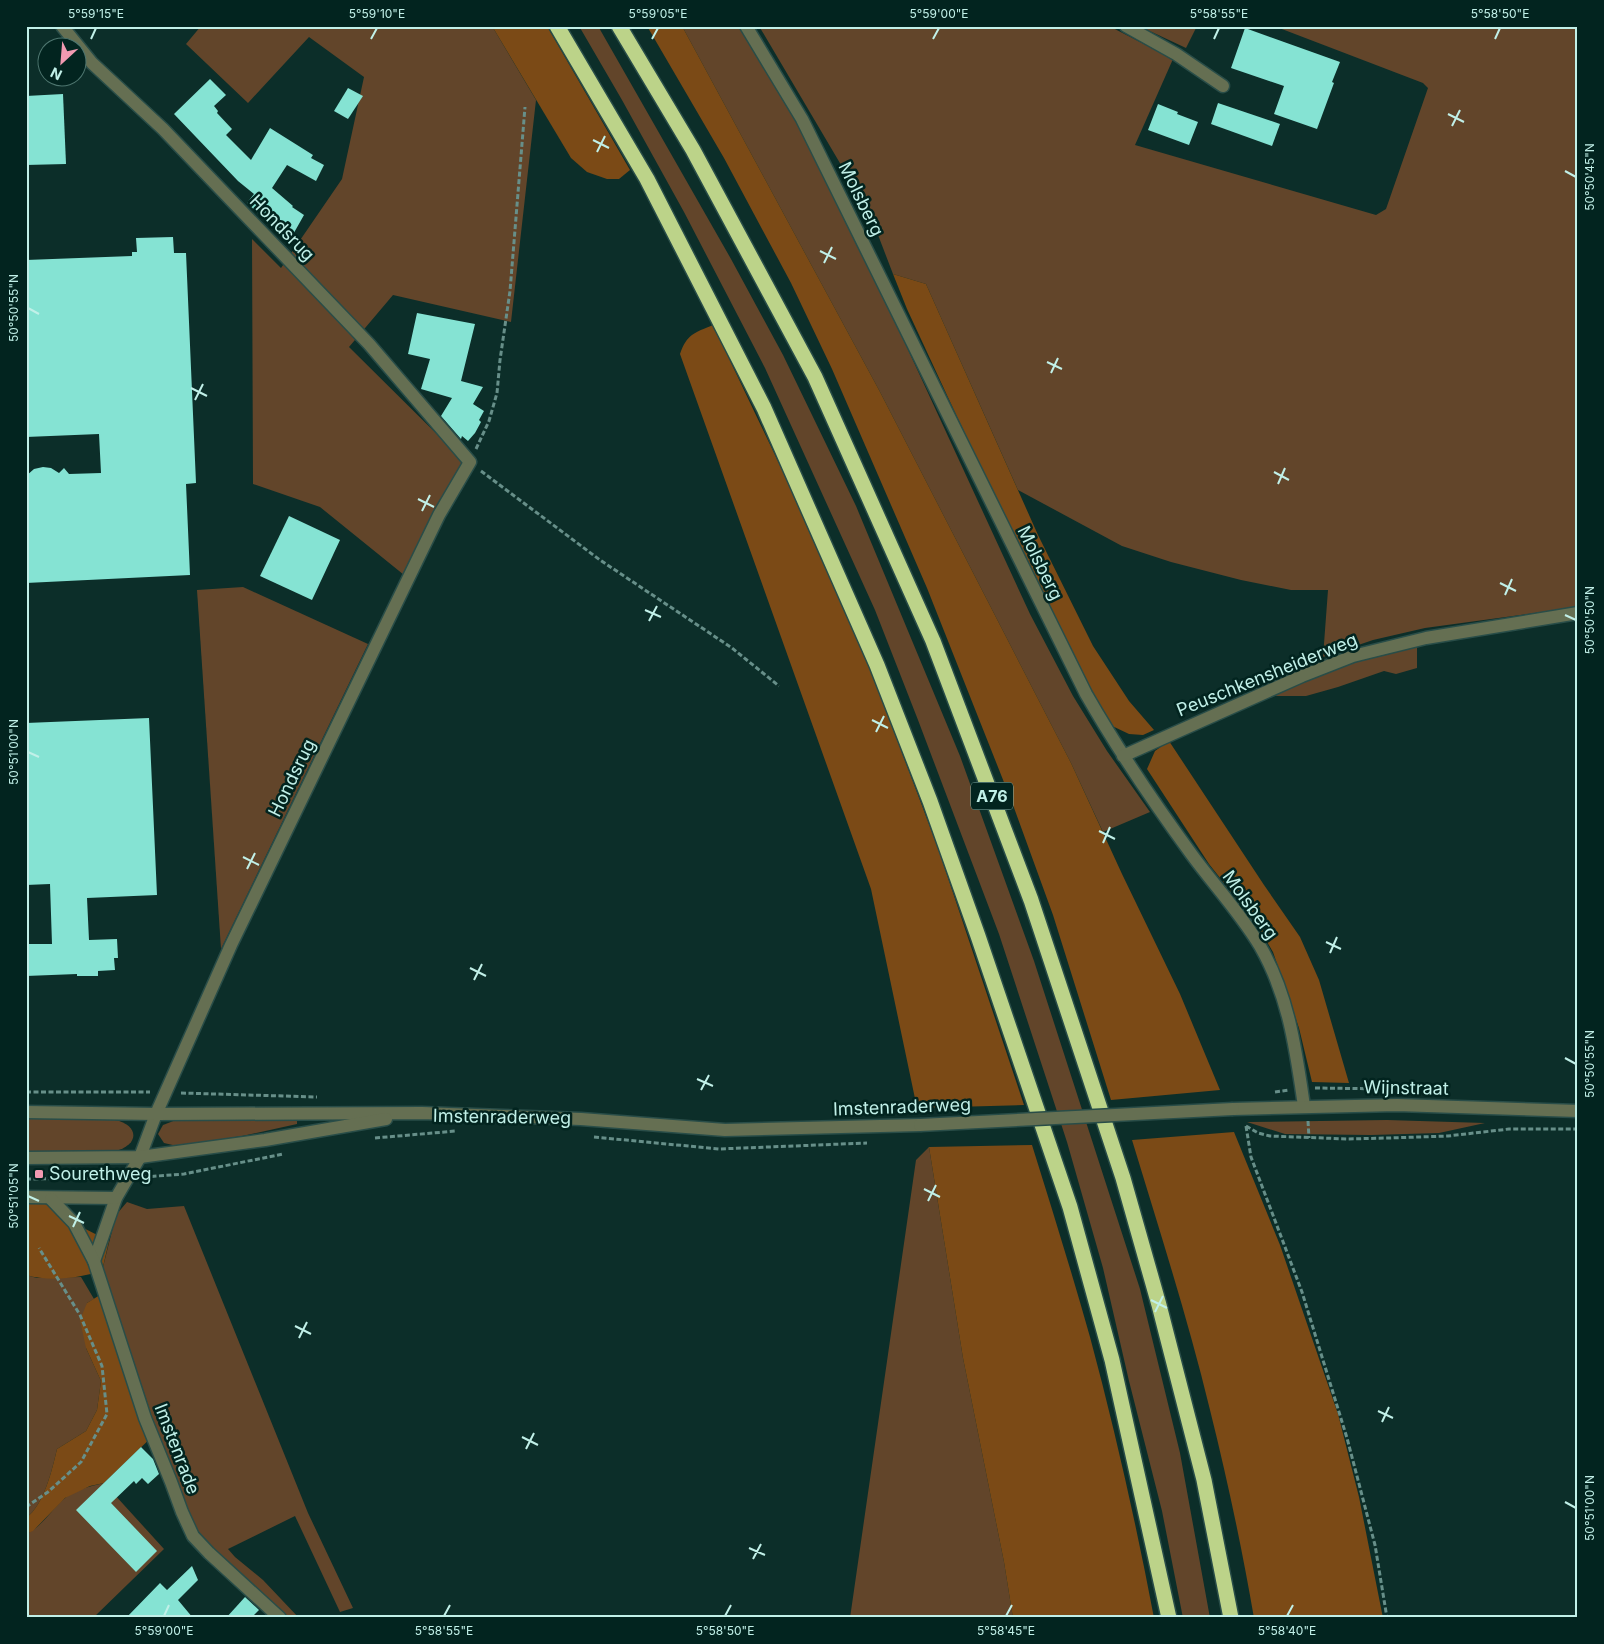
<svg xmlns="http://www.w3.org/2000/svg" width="1604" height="1644" font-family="Inter,sans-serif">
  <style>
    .green { fill: #62452a }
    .forest { fill: #7b4a16 }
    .building { fill: #85e3d3 }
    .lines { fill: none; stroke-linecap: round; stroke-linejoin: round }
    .minor-casing { stroke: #294d48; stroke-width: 15 }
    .highway-casing { stroke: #294d48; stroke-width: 18 }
    .path { stroke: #678f89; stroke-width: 3; stroke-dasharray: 5 2.5; stroke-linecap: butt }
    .minor { stroke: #656f52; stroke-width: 12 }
    .highway { stroke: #bcd389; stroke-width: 15 }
    .minor-bridge-casing { stroke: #294d48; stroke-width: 15; stroke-linecap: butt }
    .minor-bridge { stroke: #656f52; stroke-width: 12 }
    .ticks { fill: none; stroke: #c1f0e8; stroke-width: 2 }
    .poi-dot { fill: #f19ab1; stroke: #02241f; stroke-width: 2 }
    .labels { text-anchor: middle; stroke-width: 5; stroke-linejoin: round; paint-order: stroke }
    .shield { fill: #02241f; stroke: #88b3ac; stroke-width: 1 }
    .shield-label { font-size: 16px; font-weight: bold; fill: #c1f0e8 }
    .street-label { font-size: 18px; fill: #c1f0e8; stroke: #02241f }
    .poi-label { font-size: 18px; fill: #c1f0e8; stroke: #02241f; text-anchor: start }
    .neatline { fill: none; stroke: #c1f0e8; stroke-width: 2 }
    .ticks-label { font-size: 12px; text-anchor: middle; fill: #c1f0e8 }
  </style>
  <rect width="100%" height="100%" fill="#0c2e29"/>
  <g class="green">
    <polygon points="201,26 492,26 536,100 511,322 393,295 349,347 466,463 409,579 320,507 253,484 252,239 281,268 342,179 364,77 309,37 248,103 186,44"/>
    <polygon points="579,26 598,26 731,259 783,355 856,506 960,756 1034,961 1140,1289 1180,1453 1210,1618 1183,1618 1162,1511 1129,1381 1103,1268 1067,1142 999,934 918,720 875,610 765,368 684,212 622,100"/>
    <polygon points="682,26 739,26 788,106 845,213 1030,614 1073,696 1107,751 1150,812 1103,832 1071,763 879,390"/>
    <polygon points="759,26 1109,26 1173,59 1135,145 1376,215 1386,209 1428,88 1423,83 1274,26 1578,26 1578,607 1425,628 1373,640 1323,657 1328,590 1291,590 1241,580 1171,562 1122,546 1018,490 926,284 893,274 870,214"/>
    <polygon points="1139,26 1197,26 1186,48"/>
    <polygon points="243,587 368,644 221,949 197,590"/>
    <polygon points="1417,645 1417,668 1396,674 1384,671 1338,687 1306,696 1271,696 1329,670"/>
    <path d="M 26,1118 L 115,1120 C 139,1125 140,1145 115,1151 L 26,1154 Z"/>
    <polygon points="176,1120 297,1121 297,1124 242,1136 177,1146 164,1143 158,1134 163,1125"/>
    <polygon points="1387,1120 1485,1123 1439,1133 1371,1135 1285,1134 1247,1122"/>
    <polygon points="929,1147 963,1358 1004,1562 1013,1618 850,1618 916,1160"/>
    <polygon points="127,1202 147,1209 184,1206 308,1513 353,1608 340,1612 295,1516 228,1549 235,1557 263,1580 299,1618 276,1618 195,1539 102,1271 116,1215"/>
    <path d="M 26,1275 L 37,1278 L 81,1277 L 94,1299 L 87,1303 L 86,1348 L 101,1381 L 97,1410 L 86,1431 L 57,1449 C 52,1470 44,1505 26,1518 Z"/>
    <path d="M 104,1483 L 164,1549 L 93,1618 L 26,1618 L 26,1534 C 42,1527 51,1510 64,1499 C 74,1490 91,1486 104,1483 Z"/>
  </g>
  <g class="forest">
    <polygon points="492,26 547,26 630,170 619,179 607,179 587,172 571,158"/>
    <polygon points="647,26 682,26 879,390 1071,763 1122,874 1180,994 1220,1090 1111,1100 1053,915 1013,805 927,588 832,369 791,283 724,158"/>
    <polygon points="893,274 926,284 1038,535 1093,646 1129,701 1154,730 1143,735 1129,734 1108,724 1081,677 965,434 907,309"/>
    <path d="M 713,325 L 828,566 L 864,652 L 938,848 L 1024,1105 L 917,1108 L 871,889 L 680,354 C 687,334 694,333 713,325 Z"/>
    <polygon points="1169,741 1264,885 1300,937 1319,980 1349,1083 1312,1082 1299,1028 1273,952 1255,922 1209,864 1147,769 1155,751"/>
    <path d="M 1234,1132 L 1280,1245 L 1338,1414 L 1359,1497 L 1383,1618 L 1254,1618 C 1242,1548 1227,1478 1210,1410 C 1188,1319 1159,1229 1132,1140 Z"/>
    <path d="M 1032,1145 C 1052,1209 1072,1273 1090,1337 C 1115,1430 1136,1523 1154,1618 L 1013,1618 L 1004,1562 L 963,1358 L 929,1147 Z"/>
    <path d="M 26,1191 L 50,1191 L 58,1215 L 109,1241 L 102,1271 C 79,1278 50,1282 26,1275 Z"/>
    <path d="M 108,1290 L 158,1431 L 104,1483 L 90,1486 L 65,1498 L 33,1531 L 26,1534 L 26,1518 C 44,1505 52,1470 57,1449 L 86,1431 L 97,1410 L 101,1381 L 86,1348 L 80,1320 L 87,1303 Z"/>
  </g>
  <g class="building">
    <polygon points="1245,28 1340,62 1332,82 1334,83 1317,129 1274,114 1284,86 1231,68"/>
    <polygon points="210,79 226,95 214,106 218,111 217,113 232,129 226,135 251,160 270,128 313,155 311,158 324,165 316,181 287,165 272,188 293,206 292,207 304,215 291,238 276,225 273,227 247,203 254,194 238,181 174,114"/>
    <polygon points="348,88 363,96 348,119 334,111"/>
    <polygon points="63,94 66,164 26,165 26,96"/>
    <polygon points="1218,103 1280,124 1272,146 1211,124"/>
    <polygon points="1158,104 1178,112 1177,114 1198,122 1189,145 1148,130"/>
    <polygon points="173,237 174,253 186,253 196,483 186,484 190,575 26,583 26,476 34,469 43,467 51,468 59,473 64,468 69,474 101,473 99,434 26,437 26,260 132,256 132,252 137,252 136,238"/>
    <polygon points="417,313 475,324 461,381 483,387 473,404 484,411 479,420 481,422 475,433 468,441 462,436 461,439 441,416 452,398 421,389 430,359 408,354"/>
    <polygon points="289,516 340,540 312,600 260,576"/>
    <polygon points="149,718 157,895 87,898 89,940 117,939 118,958 114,958 115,970 98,971 98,976 77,976 77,974 26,976 26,944 52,944 50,884 26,885 26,723"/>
    <polygon points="141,1447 153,1459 159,1474 148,1484 142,1478 136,1484 134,1481 111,1503 157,1551 136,1572 76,1510"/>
    <polygon points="192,1566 198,1580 178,1600 193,1618 126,1618 160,1583 167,1590"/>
    <polygon points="245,1597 259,1610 251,1618 226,1618"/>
  </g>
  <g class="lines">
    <g class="minor-casing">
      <g id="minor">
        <polyline points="62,26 92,63 163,129 369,344 470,462 439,515 231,945 156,1114 140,1157 116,1198 94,1261"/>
        <path d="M 746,26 L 802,119 L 1086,694 C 1118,750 1154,803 1192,855 C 1214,885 1241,914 1260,946 C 1289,996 1296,1051 1304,1106"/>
        <polyline points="1126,26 1176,54 1223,86"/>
        <polyline points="1123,756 1302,676 1353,656 1426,638 1578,613"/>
        <polyline points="1233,1109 1397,1105 1578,1111"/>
        <polyline points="26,1112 156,1114 422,1113 581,1119 725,1130 920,1125"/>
        <polyline points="26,1158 140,1157 265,1140 386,1119"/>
        <polyline points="26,1197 116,1198"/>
        <polyline points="51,1199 74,1223 94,1261 145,1418 171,1482 182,1512 193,1536 209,1553 280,1618"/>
      </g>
    </g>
    <g class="highway-casing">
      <g id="highway">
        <polyline points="557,26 647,179 764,408 877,665 930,801 978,936 1070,1207 1112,1360 1169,1618"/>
        <polyline points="619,26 693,150 815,377 933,641 1031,900 1123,1178 1159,1305 1204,1480 1231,1618"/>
      </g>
    </g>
    <g class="path">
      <polyline points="476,449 489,421 497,393 500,360 510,291 525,107"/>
      <polyline points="481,471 600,560 732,648 779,686"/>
      <polyline points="1315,1088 1393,1089"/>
      <polyline points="26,1092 150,1092"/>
      <polyline points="1275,1092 1289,1090"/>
      <polyline points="181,1093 317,1097"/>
      <polyline points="1308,1121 1309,1138"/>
      <polyline points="1246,1126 1251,1157 1302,1292 1347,1438 1375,1545 1387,1618"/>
      <polyline points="1246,1126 1258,1133 1270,1136 1348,1139 1388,1138 1448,1136 1509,1129 1578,1129"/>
      <polyline points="594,1137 719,1149 867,1143"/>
      <polyline points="375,1138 456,1131"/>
      <polyline points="144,1177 184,1174 283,1154"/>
      <polyline points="26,1179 110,1178"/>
      <polyline points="26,1507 48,1492 81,1462 107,1414 102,1366 80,1315 39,1248"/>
    </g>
    <use href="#minor" class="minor"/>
    <use href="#highway" class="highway"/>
    <g class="minor-bridge-casing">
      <polyline id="minor-bridge" points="920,1125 1233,1109"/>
    </g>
    <use href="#minor-bridge" class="minor-bridge"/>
  </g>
  <path class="ticks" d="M 91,39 L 96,28M 371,39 L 377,28M 652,39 L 658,28M 933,39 L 939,28M 1214,39 L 1219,28M 1495,39 L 1500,28M 1448,114 L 1464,122M 1452,126 L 1460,110M 593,140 L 609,148M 597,152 L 605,136M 1565,171 L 1576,177M 820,251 L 836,259M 824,263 L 832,247M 28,308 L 39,314M 1047,362 L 1062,369M 1051,373 L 1058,358M 191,388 L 207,396M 195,400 L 203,384M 1274,472 L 1289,480M 1278,484 L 1285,468M 418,499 L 434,507M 422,511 L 430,495M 1500,583 L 1516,591M 1505,595 L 1512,579M 645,610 L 661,617M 1565,615 L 1576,620M 649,621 L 657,606M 872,720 L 888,728M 876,732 L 884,716M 28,752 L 39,757M 1099,831 L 1115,839M 1103,843 L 1110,827M 243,857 L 259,865M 247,869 L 255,853M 1326,942 L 1341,949M 1330,953 L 1337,937M 470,968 L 486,976M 474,980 L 482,964M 1565,1058 L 1576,1064M 697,1079 L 713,1086M 701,1090 L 709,1075M 924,1189 L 940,1197M 28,1196 L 39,1201M 928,1201 L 936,1185M 69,1216 L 84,1223M 73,1227 L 80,1212M 1151,1300 L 1167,1308M 1155,1312 L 1163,1296M 295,1326 L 311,1334M 299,1338 L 307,1322M 1378,1411 L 1393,1418M 1382,1422 L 1389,1407M 522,1437 L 538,1445M 526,1449 L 534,1433M 1565,1502 L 1576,1508M 749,1548 L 765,1555M 753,1559 L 761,1544M 164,1616 L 169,1605M 444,1616 L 450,1605M 725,1616 L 731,1605M 1006,1616 L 1012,1605M 1287,1616 L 1293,1605"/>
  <rect class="poi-dot" x="34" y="1169" width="10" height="10" rx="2.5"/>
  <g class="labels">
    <rect class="shield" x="971" y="782.5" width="42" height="27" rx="4"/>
    <g class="shield-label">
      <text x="992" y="802">A76</text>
    </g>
    <g class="street-label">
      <text transform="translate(861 199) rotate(64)" y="6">Molsberg</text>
      <text transform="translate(282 228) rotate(46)" y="6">Hondsrug</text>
      <text transform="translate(1040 563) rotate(64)" y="6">Molsberg</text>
      <text transform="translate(1267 675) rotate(-22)" y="6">Peuschkensheiderweg</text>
      <text transform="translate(292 778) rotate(-64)" y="6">Hondsrug</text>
      <text transform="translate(1250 905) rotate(54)" y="6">Molsberg</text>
      <text transform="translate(1406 1088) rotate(1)" y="6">Wijnstraat</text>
      <text transform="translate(902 1107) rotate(-2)" y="6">Imstenraderweg</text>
      <text transform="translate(502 1117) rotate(1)" y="6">Imstenraderweg</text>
      <text transform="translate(177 1449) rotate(69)" y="6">Imstenrade</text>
    </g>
    <g class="poi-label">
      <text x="49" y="1180">Sourethweg</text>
    </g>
  </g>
  <rect width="1604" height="1644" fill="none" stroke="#02241f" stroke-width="55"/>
  <g transform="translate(62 62) rotate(206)"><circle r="24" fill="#02241f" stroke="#4e766f"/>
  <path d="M0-4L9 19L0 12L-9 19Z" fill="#f19ab1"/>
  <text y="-8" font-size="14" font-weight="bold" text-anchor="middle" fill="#c1f0e8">N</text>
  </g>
  <rect x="28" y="28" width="1548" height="1588" class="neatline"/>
  <g class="ticks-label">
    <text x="96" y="18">5°59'15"E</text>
    <text x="377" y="18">5°59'10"E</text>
    <text x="658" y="18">5°59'05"E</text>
    <text x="939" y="18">5°59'00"E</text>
    <text x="1219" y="18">5°58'55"E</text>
    <text x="1500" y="18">5°58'50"E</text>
    <text transform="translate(1590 177) rotate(-90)" y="4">50°50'45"N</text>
    <text transform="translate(14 308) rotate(-90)" y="4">50°50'55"N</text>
    <text transform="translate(1590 620) rotate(-90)" y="4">50°50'50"N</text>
    <text transform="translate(14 752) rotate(-90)" y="4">50°51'00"N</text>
    <text transform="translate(1590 1064) rotate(-90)" y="4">50°50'55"N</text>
    <text transform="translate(14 1196) rotate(-90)" y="4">50°51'05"N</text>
    <text transform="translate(1590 1508) rotate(-90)" y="4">50°51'00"N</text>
    <text x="164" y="1635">5°59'00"E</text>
    <text x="444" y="1635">5°58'55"E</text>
    <text x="725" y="1635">5°58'50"E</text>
    <text x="1006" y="1635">5°58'45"E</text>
    <text x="1287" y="1635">5°58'40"E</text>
  </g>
</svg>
